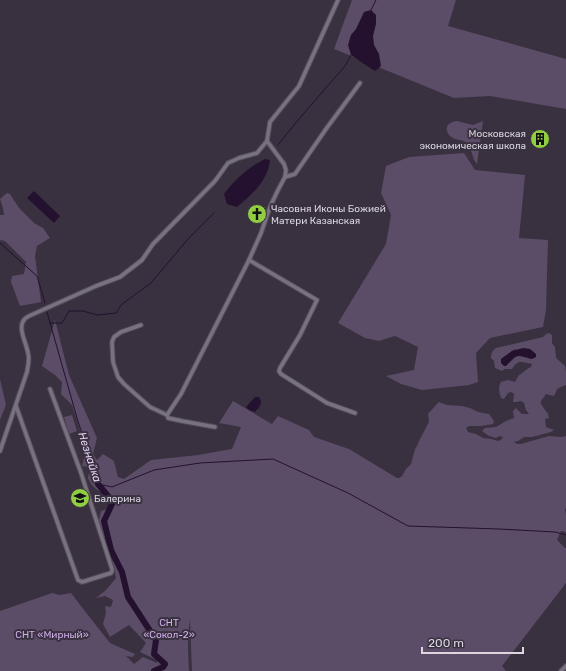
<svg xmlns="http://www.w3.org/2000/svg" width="566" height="671" font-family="Rubik,sans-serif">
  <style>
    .green { fill: #5b4c67; fill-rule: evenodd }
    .water { fill: #241130 }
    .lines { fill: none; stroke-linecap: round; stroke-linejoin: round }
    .stream { stroke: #241130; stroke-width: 1 }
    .river { stroke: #241130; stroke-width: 6 }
    .street-casing { stroke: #544e59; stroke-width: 5.5 }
    .street { stroke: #797080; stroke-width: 3.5 }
    .labels { text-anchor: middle; stroke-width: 4; stroke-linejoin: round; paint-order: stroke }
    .poi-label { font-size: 10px; fill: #dbd6df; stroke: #39313f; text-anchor: start }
    .park-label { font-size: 10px; fill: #d1aeec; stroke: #39313f }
    .water-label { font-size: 11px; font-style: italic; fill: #e7d2f8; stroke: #39313f }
  </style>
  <rect width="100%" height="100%" fill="#39313f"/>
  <g class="green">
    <polygon points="352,0 456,0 448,26 566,59 566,109 490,96 454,98 334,49"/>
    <path d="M 457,121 L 473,125 L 483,121 L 477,164 C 471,158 473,149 467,143 C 463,139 455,141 450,136 C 443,128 448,122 457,121 Z"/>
    <polygon points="464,153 475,170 525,175 519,238 548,240 546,310 543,327 490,338 476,353 478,382 469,385 422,390 401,384 386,376 414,370 418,347 395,336 379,341 365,338 338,323 386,244 391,215 381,193 386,166 409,157"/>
    <polygon points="7,193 10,194 19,208 34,223 43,228 50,238 37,246 35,256 41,302 20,306 11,282 12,276 24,274 26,262 5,241 0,240 0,215 4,215 3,208 0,199"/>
    <path d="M 55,320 L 69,375 L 97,438 L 93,454 L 97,460 L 103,454 L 114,461 L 118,477 L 124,479 L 151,460 L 198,455 L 232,449 L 241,427 L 219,423 L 233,401 L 272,424 L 278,416 L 309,430 L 314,437 L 349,449 L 397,478 L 399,478 L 402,476 L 406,469 L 411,464 L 415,449 L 417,446 L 420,439 L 429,422 L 428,414 L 436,405 L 439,402 L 447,405 L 462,406 L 470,408 L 478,412 L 489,414 L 494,421 L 493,424 L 481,426 L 469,426 L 466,428 L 468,432 L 476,434 L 483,438 L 491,439 L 498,441 L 501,440 L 503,437 L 499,436 L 496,438 L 489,436 L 482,431 L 485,428 L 496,427 L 506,421 L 514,418 L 513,411 L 516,408 L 522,414 L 529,414 L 526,410 L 524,403 L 521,401 L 517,402 L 513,402 L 514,394 L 511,392 L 508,393 L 504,399 L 501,398 C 499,392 498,387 501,382 L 508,380 L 515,382 L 519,375 C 523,373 526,369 531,367 L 532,364 C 522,362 518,359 512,369 L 505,369 L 502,371 L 495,368 L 494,361 L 491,358 C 491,353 492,351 496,348 L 543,337 L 546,334 L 549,333 L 552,335 L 552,343 L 555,347 L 556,358 L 565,366 L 566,372 L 566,385 L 561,387 L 557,389 L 556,392 L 554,396 L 546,394 L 541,401 L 541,404 L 548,414 L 549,418 L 545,419 L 546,427 L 554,430 L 551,432 L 532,437 L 524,437 L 518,441 L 514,442 L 517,444 L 521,444 L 549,436 L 561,437 L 566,436 L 566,508 L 565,509 L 566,515 L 566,532 L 561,531 L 557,540 L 565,548 L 566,548 L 566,583 L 502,666 L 506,671 L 192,671 L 190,620 C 187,637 188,654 189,671 L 0,671 L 0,611 L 52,593 L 60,595 L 71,593 L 84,610 L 110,643 L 135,654 L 133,657 L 126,656 L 134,664 L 143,657 L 157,663 L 157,660 L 140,652 L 146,643 L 129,625 L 110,637 L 103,624 L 106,613 L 105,606 L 111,607 L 113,600 L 105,596 L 96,598 L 106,590 L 116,578 L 109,543 L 101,535 L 98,524 L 101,511 L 113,507 L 103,493 L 96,489 L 91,484 L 88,478 L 90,467 L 82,466 L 86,449 L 72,405 L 61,394 L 62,382 L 55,375 L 42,366 ZM 515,349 L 528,358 C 522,355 516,353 512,360 L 501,359 L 512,351 Z"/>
    <polygon points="0,379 6,405 0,420"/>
    <polygon points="72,415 77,431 69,434 64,417"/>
  </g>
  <g class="water">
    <path d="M 371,10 L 376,15 L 376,24 L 373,36 L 374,45 L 379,54 L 381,66 L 375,71 C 366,66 359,60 351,55 L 348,45 L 351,35 L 356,29 L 364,12 Z"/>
    <path d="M 265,159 L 270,160 C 268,180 252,195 237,207 L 227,204 L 224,194 C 235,179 249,167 265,159 Z"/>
    <polygon points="34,191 60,216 54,223 27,198"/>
    <path d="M 523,348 L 530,349 L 536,354 L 536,357 L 532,359 C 515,355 519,353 506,366 L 504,366 L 501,363 L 501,359 L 512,351 Z"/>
    <path d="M 255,397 L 259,397 C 263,404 260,406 255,412 L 249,410 L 246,407 Z"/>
  </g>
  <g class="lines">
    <g class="stream">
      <polyline points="371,10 376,0"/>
      <polyline points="278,145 298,120 345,66 351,55"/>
      <polyline points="0,243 37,276 45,303"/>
      <polyline points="47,312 77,418 98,484 112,487 154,470 200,463 273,459 348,493 408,526 499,529 555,532 566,535"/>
      <polyline points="50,323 62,323 69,311 83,311 97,315 116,313 122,304 151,283 188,239 214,213"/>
    </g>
    <polyline class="river" points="98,484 113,502 104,521 111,550 122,572 128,597 156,640 154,654 165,664 163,667 154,671"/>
    <g class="street-casing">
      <g id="street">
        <polyline points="285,177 295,174 326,129 360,83"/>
        <polyline points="249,260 317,300 300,335 280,368 279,371 281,374 327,403 355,413"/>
        <polyline points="141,325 121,332 114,337 112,342 113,362 118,377 124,384 150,407 167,415 168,418 182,421 215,427"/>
        <polyline points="16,406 78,580 82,582 111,573 112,571 112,569 81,473 50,389"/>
        <polyline points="167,415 181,394 249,260 261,233 270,207 278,190 285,177 286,170 284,164 267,141"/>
        <path d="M 0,451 L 27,372 C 28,365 30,359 28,353 C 26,341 14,323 29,316 L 96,286 L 120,277 L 142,260 L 153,244 L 215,181 L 228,163 L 239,158 L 257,153 L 267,141 L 270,122 L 299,86 L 338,0"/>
        <polyline points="561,671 566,666"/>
      </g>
    </g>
    <use href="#street" class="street"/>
  </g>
  <defs>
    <g id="building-disc" transform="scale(1)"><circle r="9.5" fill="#90cd40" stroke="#39313f"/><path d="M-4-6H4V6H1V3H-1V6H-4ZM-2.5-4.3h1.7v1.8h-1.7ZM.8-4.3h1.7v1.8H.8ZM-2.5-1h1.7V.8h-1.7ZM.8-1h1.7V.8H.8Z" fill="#111"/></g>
    <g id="church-disc" transform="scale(1)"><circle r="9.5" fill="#90cd40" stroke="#39313f"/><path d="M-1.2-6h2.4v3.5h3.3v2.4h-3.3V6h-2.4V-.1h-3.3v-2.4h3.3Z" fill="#111"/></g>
    <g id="school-disc" transform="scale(1)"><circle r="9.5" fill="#90cd40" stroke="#39313f"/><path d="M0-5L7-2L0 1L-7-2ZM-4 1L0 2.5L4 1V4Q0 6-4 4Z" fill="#111"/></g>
  </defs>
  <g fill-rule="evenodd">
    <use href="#building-disc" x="540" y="139"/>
    <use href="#church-disc" x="257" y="214"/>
    <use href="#school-disc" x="80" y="498"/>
  </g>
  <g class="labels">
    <g class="poi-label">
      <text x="526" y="137" text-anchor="end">Московская<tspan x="526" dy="12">экономическая школа</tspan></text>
      <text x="271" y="212">Часовня Иконы Божией<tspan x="271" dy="12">Матери Казанская</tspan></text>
      <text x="94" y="502">Балерина</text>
    </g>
    <g class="park-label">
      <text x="169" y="626">СНТ<tspan x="169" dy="12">«Сокол-2»</tspan></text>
      <text x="52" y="638">СНТ «Мирный»</text>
    </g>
    <g class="water-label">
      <text transform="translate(90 457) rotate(72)" y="4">Незнайка</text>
    </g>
  </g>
  <path d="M422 647v6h101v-6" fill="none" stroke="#dbd6df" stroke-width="2"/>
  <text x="428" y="647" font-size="12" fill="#dbd6df" stroke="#39313f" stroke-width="3" paint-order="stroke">200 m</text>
</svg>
